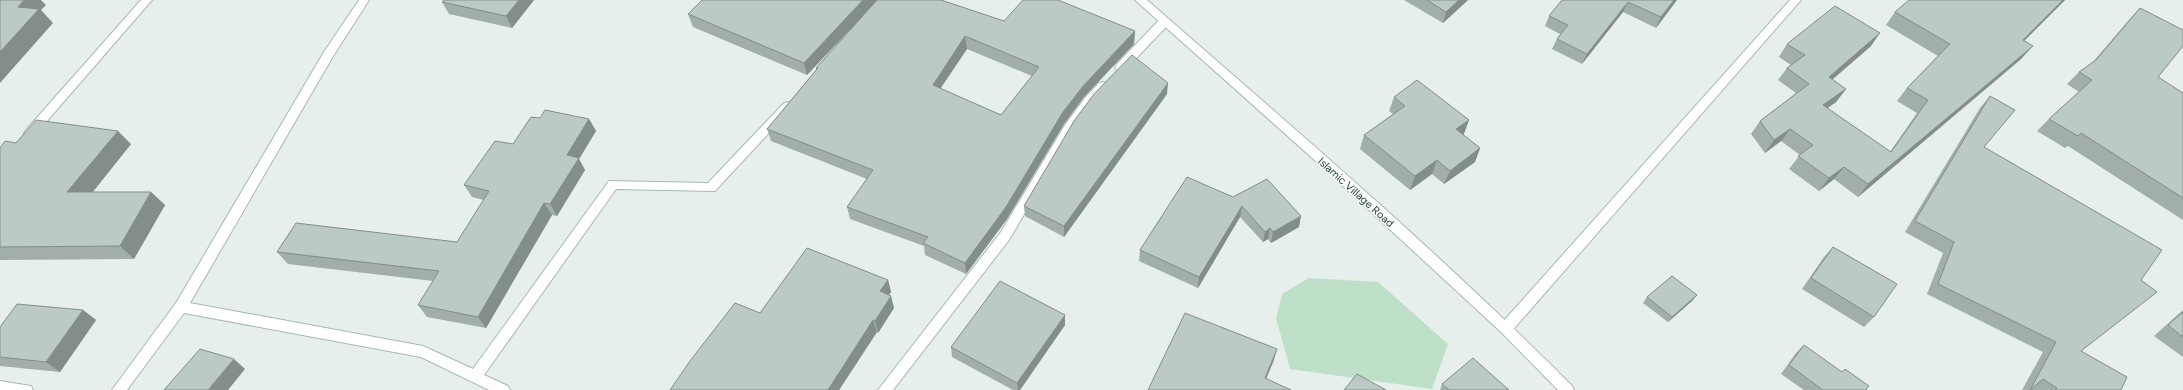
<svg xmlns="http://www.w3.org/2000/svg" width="2183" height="390" font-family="Figtree,sans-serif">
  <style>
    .green { fill: #bfe0c8 }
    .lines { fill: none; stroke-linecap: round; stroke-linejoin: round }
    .minor-casing { stroke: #a8b8b2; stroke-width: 2 }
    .tertiary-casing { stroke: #a8b8b2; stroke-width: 2 }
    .minor { fill: #fff; fill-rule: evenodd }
    .tertiary { fill: #fff; fill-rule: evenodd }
    .wall { fill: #a1aea9; fill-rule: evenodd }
    .shaded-wall { fill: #838d89 }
    .building { fill: #bbcac4; stroke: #838d89; fill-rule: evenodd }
    .labels { text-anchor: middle; stroke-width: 3; stroke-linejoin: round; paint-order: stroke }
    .street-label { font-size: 11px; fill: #24423a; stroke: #f7fbf9 }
  </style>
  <rect width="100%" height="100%" fill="#e6efeb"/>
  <polygon class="green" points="1309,278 1378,282 1448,344 1432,389 1290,369 1276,318 1282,294"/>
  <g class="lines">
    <g class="minor-casing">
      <g id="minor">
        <polygon points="141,0 152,0 34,136 26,136 24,133 26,130"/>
        <polygon points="359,0 369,0 332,58 190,303 423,346 473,369 609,181 708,183 784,103 788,102 794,106 715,191 616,189 484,375 508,386 510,390 489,390 421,357 184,313 127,390 112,390 176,303 324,52"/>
        <polygon points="1790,0 1801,0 1511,332 1506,334 1501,332 1500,328 1501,324"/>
        <polygon points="1164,18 1169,22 1168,25 1125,70 1117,70 1115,67 1117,64 1160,19"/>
        <polygon points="1103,82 1107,83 1109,86 1107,89 1073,131 1009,240 893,390 878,390 1001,232 1065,125 1085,98 1099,83"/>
        <polygon points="0,381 31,386 33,390 0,390"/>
      </g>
    </g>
    <g class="tertiary-casing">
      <path id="tertiary" d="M 1135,0 L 1147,0 C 1291,126 1437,250 1572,386 L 1574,390 L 1558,390 L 1501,332 L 1319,164 Z"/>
    </g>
    <use href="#minor" class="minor"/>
    <use href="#tertiary" class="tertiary"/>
  </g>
  <g class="wall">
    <polygon points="444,0 534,0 512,28 449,14 442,2"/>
    <polygon points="1404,0 1468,0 1443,23"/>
    <polygon points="1562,0 1677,0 1656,28 1623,12 1582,64 1552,49 1557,39 1560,34 1545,26 1549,16"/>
    <polygon points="2065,0 2024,41 2021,59 1858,197 1834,179 1819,191 1789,169 1800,155 1781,141 1765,153 1751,134 1760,121 1796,93 1778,80 1787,68 1791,65 1779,57 1787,44 1871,46 1832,80 1846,89 1836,102 1827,108 1890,152 1917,113 1897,101 1907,88 1938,56 1886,25 1895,12"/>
    <polygon points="2140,8 2158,77 2183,93 2183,220 2068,146 2065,148 2037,131 2049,119 2079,92 2067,84 2079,72 2093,62 2128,21"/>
    <path d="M 688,14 L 1004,21 L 1135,31 L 1134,44 L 1084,97 L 1064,124 L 1007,219 L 966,274 L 925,255 L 924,246 L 850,219 L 847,207 L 867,179 L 771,141 L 767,129 L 816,70 L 816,68 L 857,22 L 807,75 L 693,27 ZM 967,49 L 1032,76 L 1001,115 L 940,89 Z"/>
    <polygon points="1167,94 1064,237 1025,216 1024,206"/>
    <polygon points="1990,96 1984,147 2081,351 2121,390 2031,390 2030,389 2030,390 2022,390 2043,352 1927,294 1943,253 1905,232 1980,108"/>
    <polygon points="1394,97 1469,120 1463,135 1480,148 1475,162 1444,184 1432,174 1410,190 1360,149 1364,135 1393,114 1389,111"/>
    <polygon points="540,118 589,119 596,131 579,159 585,170 557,216 552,215 486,328 427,317 418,305 433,281 288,264 277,252 457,242 484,200 472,197 464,185 513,144"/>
    <polygon points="16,143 131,144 93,192 151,192 165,205 134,259 0,260 0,148"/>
    <polygon points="1233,197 1299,227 1271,243 1268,239 1263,242 1240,217 1198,288 1139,261 1140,250"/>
    <polygon points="1833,247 1874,317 1864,327 1802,289 1824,257"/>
    <polygon points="888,280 891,292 889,295 894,308 878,333 877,332 839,390 760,313"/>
    <polygon points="1697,295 1692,301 1668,322 1643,303 1647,297"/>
    <polygon points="83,310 96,320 60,372 0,366 0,327"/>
    <polygon points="2183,310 2183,357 2154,336"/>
    <polygon points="1065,315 1065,325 1020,390 1013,390 952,357 951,347"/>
    <polygon points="1804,345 1842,372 1845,369 1867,390 1804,390 1781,374 1796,353"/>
    <polygon points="1442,384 1509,390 1440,390"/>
  </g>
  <g class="shaded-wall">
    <polygon points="24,0 41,0 46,5 41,10 53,23 0,83 0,52 18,7"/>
    <polygon points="519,0 534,0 512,28 506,16"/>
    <polygon points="863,0 878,0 807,75 804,63"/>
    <polygon points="1459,0 1468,0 1443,23 1446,12"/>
    <polygon points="1674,0 1677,0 1656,28 1661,17"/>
    <polygon points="2063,0 2065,0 2012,53 2023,40"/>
    <polygon points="1628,2 1623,12 1582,64 1587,54"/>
    <polygon points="1135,31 1134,44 1084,97 1064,124 1007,219 966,274 965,263 1063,112 1084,85"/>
    <polygon points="1880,33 1871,46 1820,90 1829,77"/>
    <polygon points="965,36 967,49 934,98 933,85"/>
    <polygon points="2033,46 2021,59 1858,197 1868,184"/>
    <polygon points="1168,83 1167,94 1064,237 1064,226"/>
    <polygon points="1846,89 1836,102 1814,118 1823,105"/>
    <polygon points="589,119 596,131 579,159 585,170 557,216 550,204 567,155"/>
    <polygon points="1469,120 1464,134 1451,143 1456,129"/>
    <polygon points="1790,129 1781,141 1765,153 1774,140"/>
    <polygon points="118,131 131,144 82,205 67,192"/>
    <polygon points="1480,148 1475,162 1444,184 1450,171"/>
    <polygon points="1437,160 1432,174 1410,190 1415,176"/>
    <polygon points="1844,167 1834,179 1819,191 1829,178"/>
    <polygon points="151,192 165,205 134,259 120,246"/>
    <polygon points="544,203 552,215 486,328 478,317"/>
    <polygon points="1242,206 1240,217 1198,288 1199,277"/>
    <polygon points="1301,216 1299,227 1271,243 1273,232"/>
    <polygon points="1270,228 1268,239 1263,242 1265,232"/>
    <polygon points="888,280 891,292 883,304 880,291"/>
    <polygon points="1697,295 1692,301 1668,322 1672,317"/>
    <polygon points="891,296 894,308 878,333 875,321"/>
    <polygon points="83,310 96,320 60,372 46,362"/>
    <polygon points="1065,315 1065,325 1020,390 1018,390 1017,383"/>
    <polygon points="873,320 877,332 839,390 828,390"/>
    <polygon points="1277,349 1274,360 1262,389 1265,378"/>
    <polygon points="234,359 245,369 228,390 208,390"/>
  </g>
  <g class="building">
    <polygon points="0,0 24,0 18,7 39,9 0,52"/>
    <polygon points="444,0 519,0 506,16 442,2"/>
    <polygon points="702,0 863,0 804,63 688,14"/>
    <path d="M 877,0 L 941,0 L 1004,21 L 1023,0 L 1058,0 L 1135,31 L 1084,85 L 1063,112 L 1006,207 L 965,263 L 923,243 L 928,237 L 847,207 L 873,170 L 767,129 L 818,68 L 816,68 ZM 965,36 L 1039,67 L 1001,115 L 933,85 Z"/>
    <polygon points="1427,0 1459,0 1446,12"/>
    <polygon points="1562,0 1674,0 1661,17 1628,2 1587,54 1557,39 1568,25 1549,16"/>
    <polygon points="1909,0 2063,0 2023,40 2033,46 1868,184 1844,167 1829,178 1798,156 1813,145 1790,129 1774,140 1760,121 1809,84 1787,68 1805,55 1787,44 1835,6 1880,33 1829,77 1846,89 1823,105 1891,152 1928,100 1907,88 1950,44 1895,12"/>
    <polygon points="2140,8 2183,30 2183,46 2158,77 2183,93 2183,198 2081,133 2078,136 2049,119 2092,80 2079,72 2096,60"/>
    <polygon points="1132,55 1168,83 1064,226 1024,206 1074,121 1094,94"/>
    <polygon points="1417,80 1469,120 1456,129 1480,148 1450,171 1437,160 1415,176 1364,135 1405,106 1394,97"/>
    <polygon points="1990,96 2015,110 1984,147 2162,250 2141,280 2157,292 2081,351 2127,377 2121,390 2055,390 2057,388 2043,379 2030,390 2056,342 1938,284 1954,242 1915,221"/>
    <polygon points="545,110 589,119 567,155 579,158 550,204 544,203 478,317 418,305 439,271 277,252 296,223 457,242 489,191 464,185 495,141 513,144 531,117 540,118"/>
    <polygon points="36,120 118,131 67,192 151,192 120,246 0,247 0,148 5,141 16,143"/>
    <polygon points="1187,177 1233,197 1267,179 1301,216 1273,232 1270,228 1265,232 1242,206 1199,277 1140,250"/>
    <polygon points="1833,247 1897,284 1874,317 1811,278"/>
    <polygon points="807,248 888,280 880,291 891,296 875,321 873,320 828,390 670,390 690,361 735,303 760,313"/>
    <polygon points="1672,276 1697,295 1672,317 1647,297"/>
    <polygon points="1000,281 1065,315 1017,383 951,347"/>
    <polygon points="17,304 83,310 46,362 0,357 0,327"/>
    <polygon points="2183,312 2183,337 2168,325"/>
    <polygon points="1185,313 1277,349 1265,378 1291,390 1148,390"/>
    <polygon points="1804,345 1842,372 1845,369 1869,386 1866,389 1867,390 1823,390 1789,365"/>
    <polygon points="200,349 234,359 208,390 164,390"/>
    <polygon points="1473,358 1509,390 1449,390 1442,384"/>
    <polygon points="1357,374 1386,390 1344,390"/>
  </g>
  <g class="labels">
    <g class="street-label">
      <text transform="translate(1356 192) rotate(42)" y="4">Islamic Village Road</text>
    </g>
  </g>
</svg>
